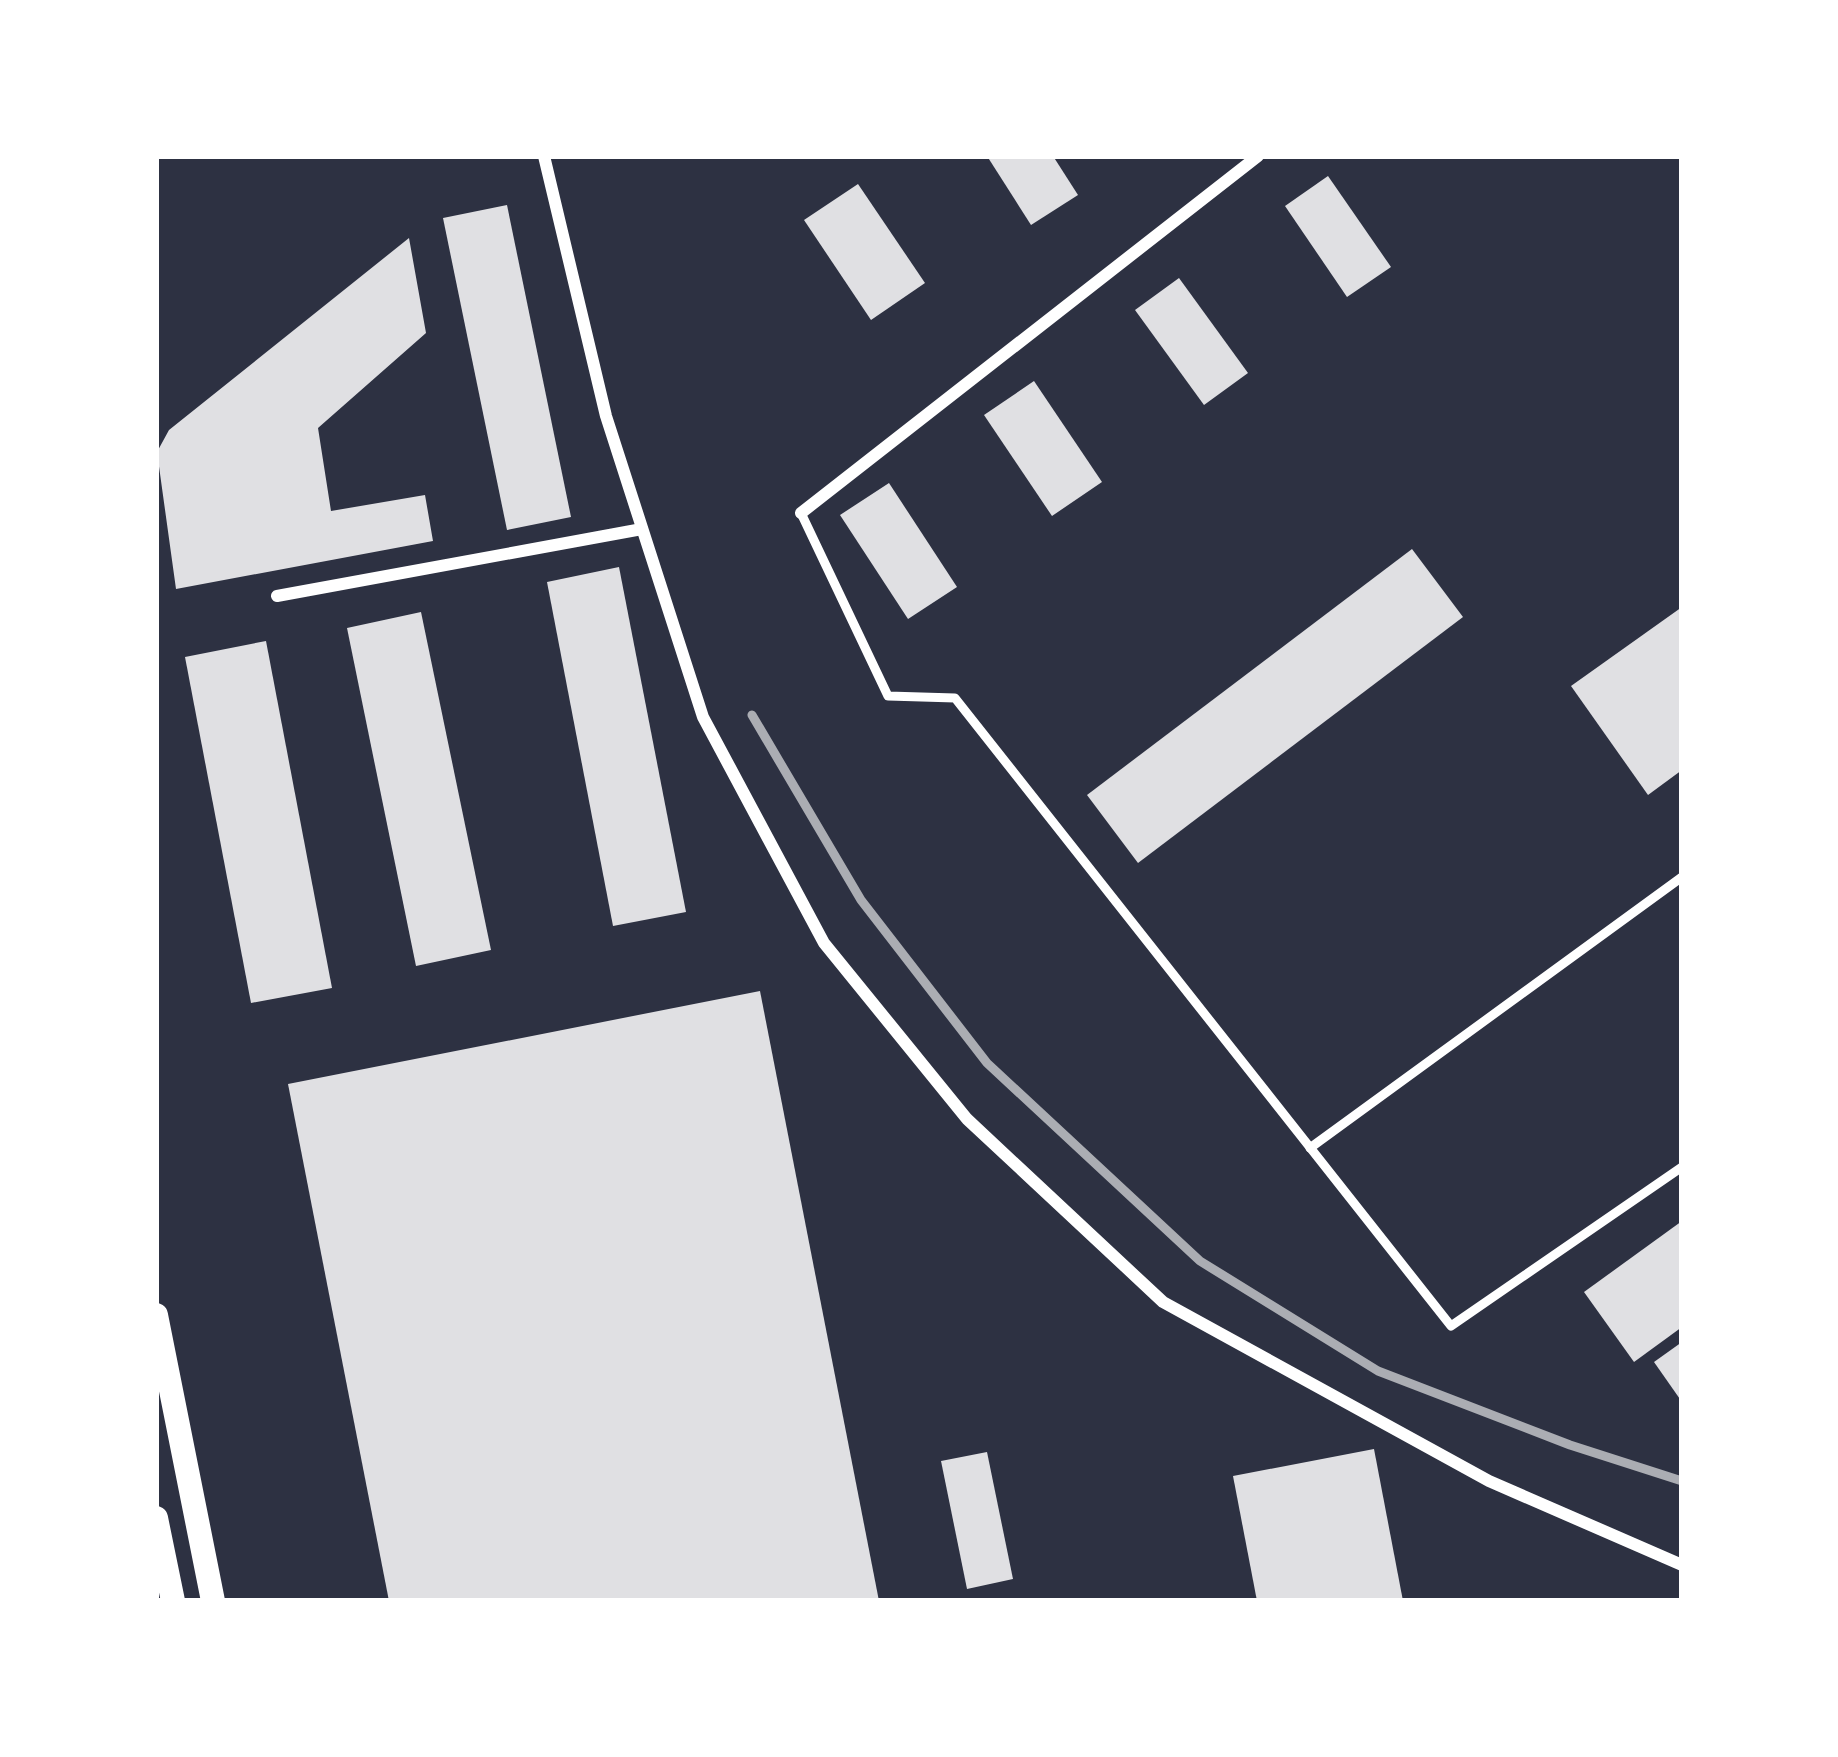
<svg xmlns="http://www.w3.org/2000/svg" width="1838" height="1757" font-family="'DejaVu Sans',sans-serif">
  <style>
    .building { fill: #e0e0e3 }
    .lines { fill: none; stroke-linecap: round; stroke-linejoin: round }
    .service { stroke: #fff; stroke-width: 9 }
    .minor { stroke: #fff; stroke-width: 12 }
    .secondary { stroke: #fff; stroke-width: 24 }
    .rail { stroke: #abadb3; stroke-width: 9 }
  </style>
  <rect width="100%" height="100%" fill="#2d3142"/>
  <g class="building">
    <polygon points="987,156 1053,156 1078,195 1031,225"/>
    <polygon points="1328,176 1391,267 1347,297 1285,206"/>
    <polygon points="858,184 925,283 871,320 804,220"/>
    <polygon points="507,205 571,517 507,530 443,218"/>
    <polygon points="409,238 426,333 318,428 331,511 425,495 433,541 176,589 157,452 169,430"/>
    <polygon points="1179,278 1248,373 1204,405 1135,310"/>
    <polygon points="1034,381 1102,482 1052,516 984,415"/>
    <polygon points="889,483 957,587 908,619 840,515"/>
    <polygon points="1412,549 1463,617 1138,863 1087,795"/>
    <polygon points="619,567 686,912 613,926 547,582"/>
    <polygon points="1682,607 1682,770 1648,795 1571,686"/>
    <polygon points="421,612 491,950 416,966 347,628"/>
    <polygon points="266,641 332,988 251,1003 185,657"/>
    <polygon points="760,991 879,1601 389,1601 288,1084"/>
    <polygon points="1682,1221 1682,1327 1634,1362 1584,1292"/>
    <polygon points="1682,1342 1682,1402 1654,1362"/>
    <polygon points="1374,1449 1403,1601 1257,1601 1233,1476"/>
    <polygon points="987,1452 1013,1579 967,1589 941,1461"/>
  </g>
  <g class="lines">
    <g class="service">
      <polyline points="801,513 888,696 955,698 1451,1326 1682,1167"/>
      <polyline points="1310,1148 1682,877"/>
    </g>
    <g class="minor">
      <polyline points="544,156 606,416 703,717 824,943 967,1119 1163,1302 1489,1481 1682,1565"/>
      <polyline points="801,513 1258,156"/>
      <polyline points="277,596 642,529"/>
    </g>
    <g class="secondary">
      <polyline points="156,1315 213,1601"/>
      <polyline points="156,1518 173,1601"/>
    </g>
    <polyline class="rail" points="752,715 861,900 987,1063 1200,1261 1378,1371 1570,1445 1682,1481"/>
  </g>
  <rect width="1838" height="1757" fill="none" stroke="#ffffff" stroke-width="318"/>
</svg>
